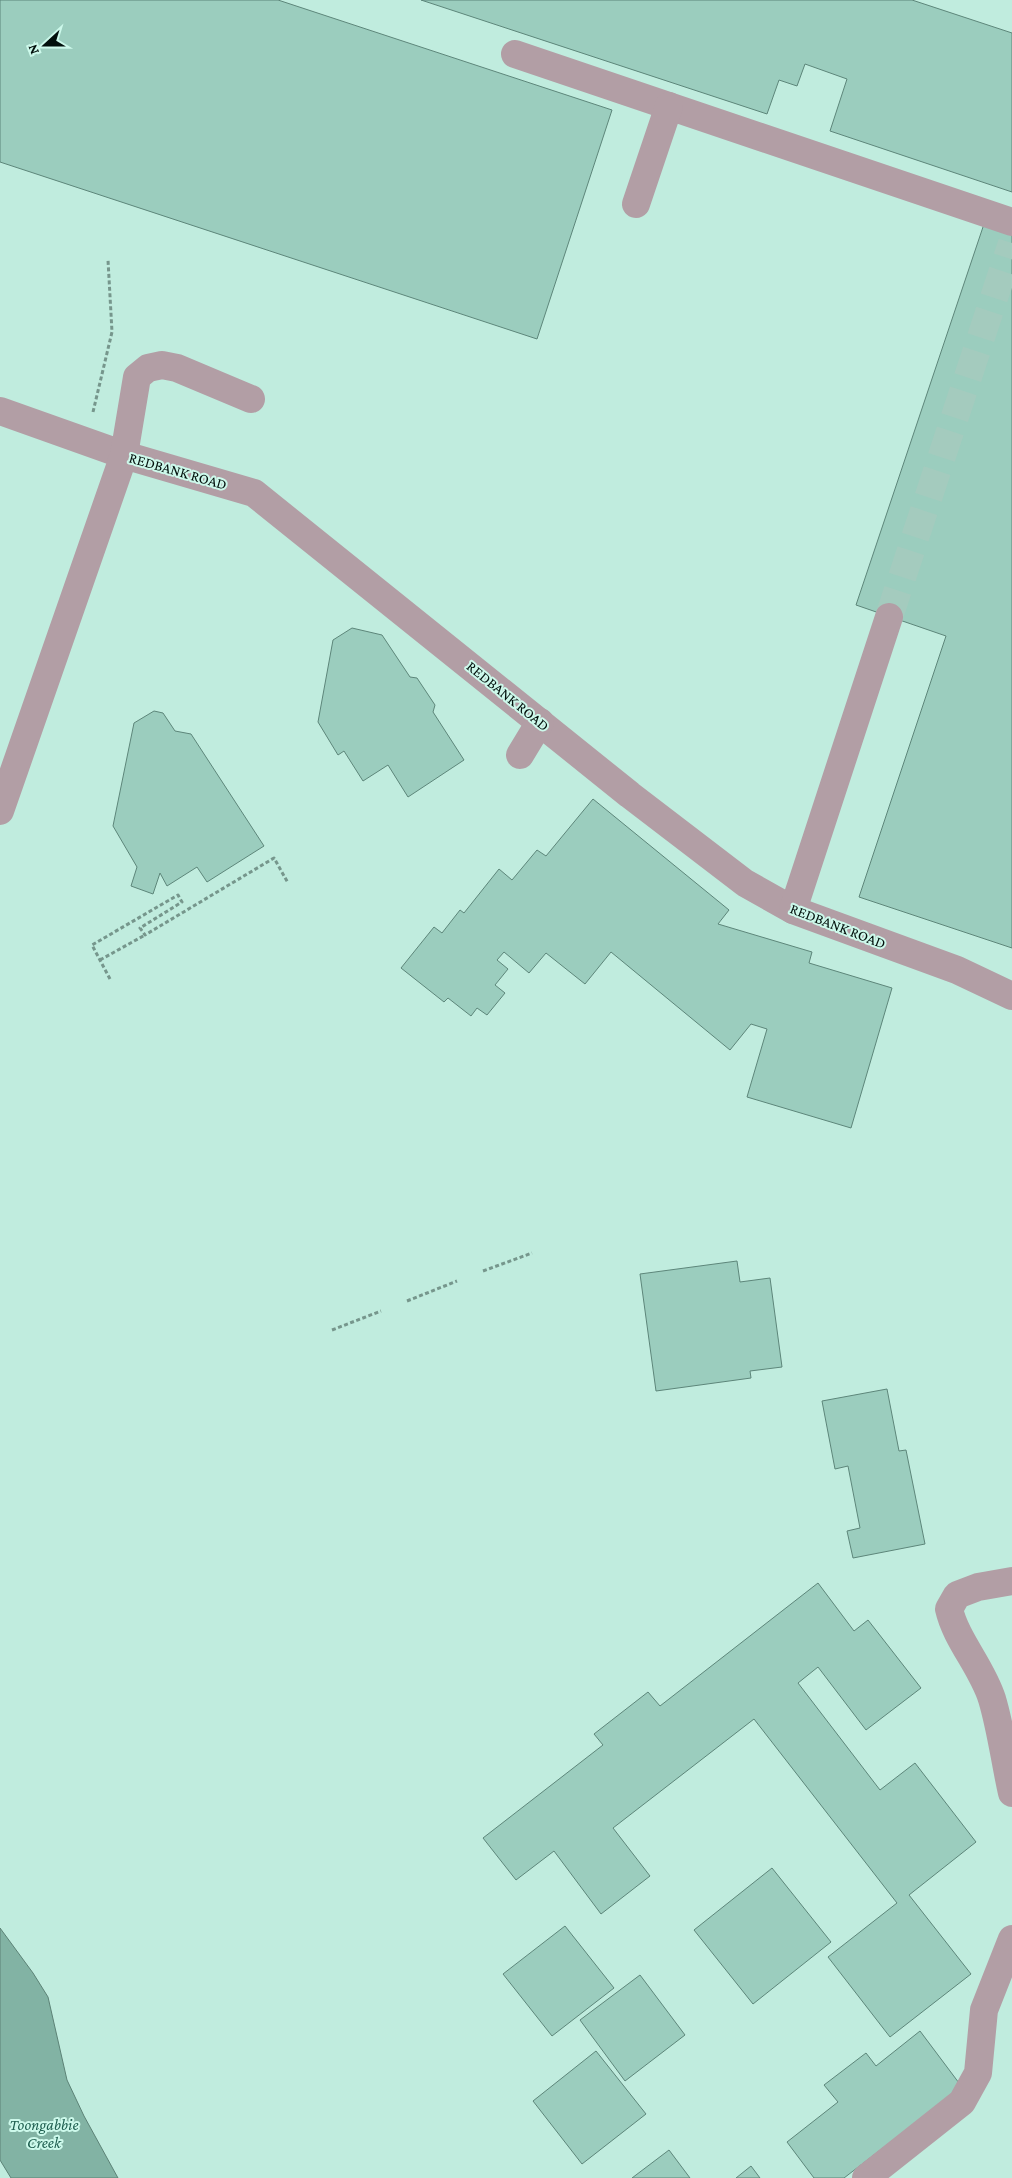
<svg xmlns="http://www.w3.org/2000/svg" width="1012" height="2178" font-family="'Crimson Pro',serif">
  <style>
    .water { fill: #82b3a4; stroke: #5c8276 }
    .building { fill: #9bcdbe; stroke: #5d867a }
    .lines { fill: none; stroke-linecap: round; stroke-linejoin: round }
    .minor-tunnel { stroke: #a4cbbe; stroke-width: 28; stroke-dasharray: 28 14; stroke-linecap: butt }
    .path { stroke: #76968c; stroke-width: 3; stroke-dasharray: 4 2.5; stroke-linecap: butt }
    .minor { stroke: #b29ea5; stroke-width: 28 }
    .labels { text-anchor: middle; stroke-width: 4; stroke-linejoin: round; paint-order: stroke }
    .street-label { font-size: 15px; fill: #02100c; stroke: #cdf9eb }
    .water-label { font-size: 16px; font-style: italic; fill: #1e5e4f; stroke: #cdf9eb }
  </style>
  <rect width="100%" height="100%" fill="#c0ecde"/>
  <polygon class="water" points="0,1928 33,1973 48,1997 67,2080 84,2116 118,2178 11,2178 0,2160"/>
  <g class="building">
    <polygon points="0,0 278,0 612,110 537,339 0,162"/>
    <polygon points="421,0 912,0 1012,33 1012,192 830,131 847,79 805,64 797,86 779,80 767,114"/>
    <polygon points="984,224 1012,234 1012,948 859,897 946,636 856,605"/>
    <polygon points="352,628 382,635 410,677 417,678 435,705 433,712 464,760 408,797 388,765 363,781 344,751 338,755 318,722 333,640"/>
    <polygon points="154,711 163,713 175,731 191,734 264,846 207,882 197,867 167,886 160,873 153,894 131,886 137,867 113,826 134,723"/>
    <polygon points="593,799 729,910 718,924 812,952 809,963 892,988 851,1128 747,1097 767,1029 751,1024 730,1050 611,952 585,984 546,953 529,973 504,952 497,960 508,969 495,985 505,993 487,1015 477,1008 471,1016 448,998 444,1002 401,968 434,927 442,933 460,910 464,913 499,869 512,880 537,850 546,856"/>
    <polygon points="737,1261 740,1282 770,1278 782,1367 750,1371 751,1378 656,1391 640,1274"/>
    <polygon points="887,1389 899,1451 906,1450 925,1544 853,1558 847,1531 860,1528 848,1466 835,1469 822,1401"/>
    <polygon points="818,1583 854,1631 868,1620 921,1688 866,1730 818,1667 798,1683 880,1790 915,1763 976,1842 909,1895 971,1974 890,2037 828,1957 897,1903 754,1719 613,1828 650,1876 601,1914 554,1851 516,1880 483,1838 603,1745 594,1734 648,1692 660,1706"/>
    <polygon points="772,1868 831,1942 753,2004 694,1930"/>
    <polygon points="565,1926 614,1988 552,2036 503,1974"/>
    <polygon points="640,1975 685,2035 625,2081 580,2020"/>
    <polygon points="920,2031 962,2087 844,2178 814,2178 787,2142 838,2102 824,2085 866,2053 876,2066"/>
    <polygon points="596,2051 646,2114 582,2164 533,2101"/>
    <polygon points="669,2150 690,2178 632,2178"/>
    <polygon points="751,2166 760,2178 736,2178"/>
  </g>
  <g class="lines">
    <polyline class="minor-tunnel" points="889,617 1012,243"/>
    <g class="path">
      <polyline points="93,412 112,332 108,260"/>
      <polyline points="100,960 145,935"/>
      <polyline points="110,979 92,945 178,895 182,902 140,928 145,935 274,858 288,883"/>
      <polyline points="483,1271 532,1253"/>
      <polyline points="407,1301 457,1281"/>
      <polyline points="332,1330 381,1311"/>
    </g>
    <g class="minor">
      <polyline points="515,54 1012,222"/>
      <polyline points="636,204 669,106"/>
      <polyline points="0,411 124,455 254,493 630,795 745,883 793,910 957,970 1012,996"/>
      <polyline points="520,755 540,722"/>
      <polyline points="0,811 124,455 137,377 148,368 162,365 177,368 251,399"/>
      <polyline points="793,910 889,617"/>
      <path d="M 1012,1581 L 978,1587 L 957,1595 L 949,1609 C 956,1640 982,1667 992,1699 C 1001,1729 1005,1762 1012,1793"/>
      <polyline points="866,2178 962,2102 978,2073 984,2010 1012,1939"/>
    </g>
  </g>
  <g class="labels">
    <g class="street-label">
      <text transform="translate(178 471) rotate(16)" y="5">REDBANK ROAD</text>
      <text transform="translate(508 696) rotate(39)" y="5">REDBANK ROAD</text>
      <text transform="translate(838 926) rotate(21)" y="5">REDBANK ROAD</text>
    </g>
    <g class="water-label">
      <text x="44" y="2130">Toongabbie<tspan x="44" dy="18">Creek</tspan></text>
    </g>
  </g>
  <g transform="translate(45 45) rotate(249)" stroke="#cdf9eb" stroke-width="4" paint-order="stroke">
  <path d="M0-4L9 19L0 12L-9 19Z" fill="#02100c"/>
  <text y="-8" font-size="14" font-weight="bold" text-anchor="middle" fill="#02100c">N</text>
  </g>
</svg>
